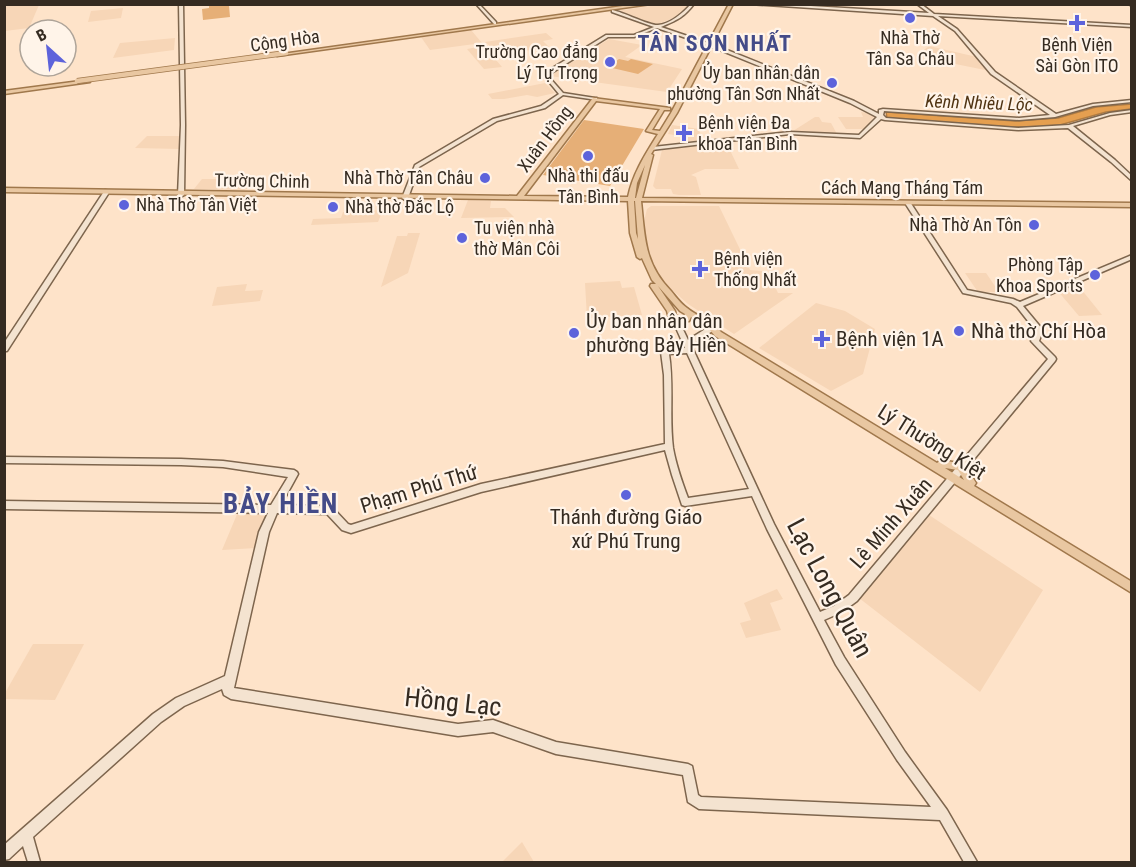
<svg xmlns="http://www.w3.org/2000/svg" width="1136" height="867" font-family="'Roboto Condensed',sans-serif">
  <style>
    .built { fill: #f7d6b7 }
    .green { fill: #e6af77 }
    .water { fill: #e59f50; stroke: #b07c42; stroke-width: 1.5 }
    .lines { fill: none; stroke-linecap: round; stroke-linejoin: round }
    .secondary-casing { stroke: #7d654d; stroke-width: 3 }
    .primary-casing { stroke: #a0784c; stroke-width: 3 }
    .secondary { fill: #f4e3d0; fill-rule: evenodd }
    .primary { fill: #e9c7a1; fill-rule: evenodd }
    .primary-bridge-casing { stroke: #a0784c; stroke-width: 6; stroke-linecap: butt }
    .primary-bridge { stroke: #e9c7a1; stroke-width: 4.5 }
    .poi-dot { fill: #5d63db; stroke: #fff4e9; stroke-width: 2 }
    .labels { text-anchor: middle; stroke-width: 4.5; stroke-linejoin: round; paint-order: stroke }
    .far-poi-label { font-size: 18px; fill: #352b21; stroke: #fff4e9; text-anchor: end }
    .far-street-label { font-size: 18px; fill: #352b21; stroke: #fff4e9 }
    .far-water-label { font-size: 18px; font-style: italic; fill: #503413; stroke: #fff4e9 }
    .poi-label { font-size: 21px; fill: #352b21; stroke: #fff4e9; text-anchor: start }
    .street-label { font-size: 21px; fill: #352b21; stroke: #fff4e9 }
    .far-district-label { font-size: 22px; font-weight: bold; letter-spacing: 1.5px; fill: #444b88; stroke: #fff4e9 }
    .near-street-label { font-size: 26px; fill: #352b21; stroke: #fff4e9 }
    .district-label { font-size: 27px; font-weight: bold; letter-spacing: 1.5px; fill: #444b88; stroke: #fff4e9 }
  </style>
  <rect width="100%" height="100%" fill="#fee3c9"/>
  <g class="built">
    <polygon points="5,4 39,5 29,28 5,31"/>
    <polygon points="657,5 691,5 683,14 656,25 616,11"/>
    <polygon points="123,8 121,18 88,22 91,11"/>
    <polygon points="471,30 482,43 430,50 421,37"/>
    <polygon points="546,33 553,39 543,41 549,47 501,55 485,42"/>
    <polygon points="175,38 174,50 113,58 120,43"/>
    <polygon points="609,39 642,45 625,57 682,69 667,92 550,76"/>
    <polygon points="484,46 502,67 484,69 467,49"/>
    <polygon points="929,46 977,57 990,71 916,56"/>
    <polygon points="545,83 555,93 537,97 527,95 504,99 492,99 488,94"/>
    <polygon points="861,112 876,114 865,129 846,129 838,117 863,117"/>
    <polygon points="815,117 819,117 822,122 831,123 837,134 793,131"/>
    <polygon points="672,125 699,129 703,141 685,141 686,137 668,134"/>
    <polygon points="147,136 179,136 180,149 135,148"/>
    <polygon points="726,142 739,169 705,169 691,175 696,177 701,195 679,195 673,194 671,189 656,189 653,186 662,150"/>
    <polygon points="202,179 255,179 250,188 244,190 194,189"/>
    <polygon points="383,200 387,200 378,222 311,225 313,219 341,218 343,212 379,210"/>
    <polygon points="468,200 491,201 490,208 505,208 514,217 461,218"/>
    <polygon points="651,206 719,206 750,270 762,271 765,277 770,276 778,293 793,293 734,334 688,304 655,275 645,236 644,221 647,209"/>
    <polygon points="408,233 420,233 408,273 381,287 397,236 407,236"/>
    <polygon points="965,273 986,273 999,292 978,292"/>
    <polygon points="620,281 622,288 634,287 642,315 587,318 585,283"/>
    <polygon points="247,284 245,291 263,290 260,301 212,306 217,287"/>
    <polygon points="1077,284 1102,315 1079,316 1057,290"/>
    <polygon points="816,303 845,311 875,329 863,374 831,391 759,348"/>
    <polygon points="238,512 268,512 256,548 222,550"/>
    <polygon points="929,515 1043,590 980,692 859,598"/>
    <polygon points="777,589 783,599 770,603 781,630 746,638 740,623 751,620 744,603"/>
    <polygon points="33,644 84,644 55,700 5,699 5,693"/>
    <polygon points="522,842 534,862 502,862"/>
  </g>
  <g class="green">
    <polygon points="209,5 229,6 230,17 203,20 202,9 209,8"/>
    <polygon points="619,59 628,61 631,59 653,64 638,74 608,67"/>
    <polygon points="584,120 644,129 610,186 543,175"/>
  </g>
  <polygon class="water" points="1132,104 1131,109 1106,112 1060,125 1038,127 1009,127 887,118 886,112 1015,121 1058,118 1096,107"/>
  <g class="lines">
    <g class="secondary-casing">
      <g id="secondary">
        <polygon points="179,4 183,4 185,125 184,195 181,197 178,195 181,125"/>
        <polygon points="476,4 479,4 496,22 496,24 494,24"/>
        <path d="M 691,4 L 694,4 C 683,18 677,20 661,27 L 717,46 L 854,101 L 879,114 L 879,110 L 883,109 L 1019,118 L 1050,115 L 991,74 L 955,31 L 933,16 L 749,4 L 777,4 L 929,13 L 917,4 L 921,4 L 934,14 L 1132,25 L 1132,27 L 938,16 L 957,29 L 995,72 L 1056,114 L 1093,104 L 1132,100 L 1132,102 L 1093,106 L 1055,117 L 1019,120 L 884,111 L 883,115 L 886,118 L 1018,128 L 1069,125 L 1110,113 L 1132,110 L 1132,112 L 1110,115 L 1073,126 L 1115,160 L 1132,176 L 1132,181 L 1111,162 L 1068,128 L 1018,130 L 885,120 L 881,119 L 860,138 L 790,134 L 651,150 L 650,149 L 653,147 L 790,132 L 859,135 L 877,117 L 850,103 L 715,48 L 657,28 L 634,37 L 608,37 L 550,74 L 549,77 L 563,93 L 595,98 L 597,98 L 597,100 L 563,95 L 545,108 L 497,121 L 419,167 L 408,198 L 405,200 L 402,198 L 415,165 L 493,119 L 541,106 L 559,94 L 545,77 L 546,72 L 606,35 L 634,35 L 654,27 L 612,12 L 612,10 C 623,12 650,26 658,25 C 670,24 683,13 691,4 Z"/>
        <polygon points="1132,4 1132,6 1128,4"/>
        <polygon points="105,190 110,191 7,351 4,351 4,343"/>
        <path d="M 906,202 L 910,202 L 967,290 L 1013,299 L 1020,302 L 1132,255 L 1132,259 L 1023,306 L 1043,330 L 1039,341 L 1055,357 L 1056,359 L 1055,361 L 857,601 L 842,612 L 824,620 L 844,657 L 905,752 L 947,810 L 977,862 L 964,862 L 940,820 L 699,809 L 688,802 L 683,775 L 556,754 L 493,732 L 458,736 L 231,699 L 224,695 L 222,689 L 184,706 L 161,722 L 33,837 L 40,862 L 28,862 L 23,846 L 9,859 L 4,860 L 4,845 L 153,714 L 176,698 L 225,676 L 259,532 L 268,513 L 4,509 L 4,501 L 271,505 L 288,477 L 223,467 L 181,465 L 4,463 L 4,457 L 181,459 L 223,461 L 294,470 L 297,472 L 298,474 L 281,505 L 329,506 L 332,507 L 348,524 L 351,525 L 481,484 L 665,444 L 664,375 L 661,352 L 665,349 L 685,348 L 672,319 L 675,317 L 678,319 L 688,340 L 710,326 L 713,326 L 717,328 L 691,345 L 774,524 L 820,612 L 834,606 L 849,595 L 1048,359 L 1031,341 L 1035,330 L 1017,307 L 1011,303 L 963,293 L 905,203 ZM 687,353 L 749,489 L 688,498 C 682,482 676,465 673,448 C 669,417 674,385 669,354 ZM 665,450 L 672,475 L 682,505 L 685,506 L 752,496 L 767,529 L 836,665 L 897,760 L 931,807 L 701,797 L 698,795 L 692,766 L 688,764 L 556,742 L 493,720 L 458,724 L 234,688 L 269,532 L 277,513 L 327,514 L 342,530 L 351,533 L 481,492 Z"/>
      </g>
    </g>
    <g class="primary-casing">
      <g id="primary">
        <polygon points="637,4 651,4 277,56 275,55"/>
        <path d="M 729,4 L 733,4 L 677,113 L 651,154 L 653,155 L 642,198 L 1132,203 L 1132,207 L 641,201 C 645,238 644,263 671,291 C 676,297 681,304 687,308 C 698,317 712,321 721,332 L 937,463 L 941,460 L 964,464 L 976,483 L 974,486 L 1132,582 L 1132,593 L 715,336 L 710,330 L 691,317 L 689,321 L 679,322 L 669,319 L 667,311 L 650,286 L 651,284 L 656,284 L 652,280 L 642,258 L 640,259 L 637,257 L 630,233 L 628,201 L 4,192 L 4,188 L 517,196 L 593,98 L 670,108 L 670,110 L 664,110 L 652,130 L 660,131 L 671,113 ZM 596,101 L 660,109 L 646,131 L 658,134 C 645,155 633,173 628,197 L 524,196 ZM 645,165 L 636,198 L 635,198 L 637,183 ZM 634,201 L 635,201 L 638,239 L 636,233 ZM 658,286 L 680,311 L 685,314 L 683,317 L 676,316 L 675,311 ZM 945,468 L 958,470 L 964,480 Z"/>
        <polygon points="88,80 90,80 90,82 4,94 4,91"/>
      </g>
    </g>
    <use href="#secondary" class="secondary"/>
    <use href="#primary" class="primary"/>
    <g class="primary-bridge-casing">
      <polyline id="primary-bridge" points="77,81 286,53"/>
    </g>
    <use href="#primary-bridge" class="primary-bridge"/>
  </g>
  <g class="poi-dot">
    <circle cx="910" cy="18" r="6"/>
    <path d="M1074 14h6v6h6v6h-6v6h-6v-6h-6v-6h6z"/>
    <circle cx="610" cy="62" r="6"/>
    <circle cx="832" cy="83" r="6"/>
    <path d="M681 124h6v6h6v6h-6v6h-6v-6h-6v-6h6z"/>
    <circle cx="588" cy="156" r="6"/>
    <circle cx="485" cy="178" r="6"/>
    <circle cx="124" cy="205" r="6"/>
    <circle cx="333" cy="207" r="6"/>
    <circle cx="1034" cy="225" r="6"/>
    <circle cx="462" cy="238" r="6"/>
    <path d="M697 260h6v6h6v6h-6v6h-6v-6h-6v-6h6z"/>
    <circle cx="1095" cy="275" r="6"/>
    <circle cx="959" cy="331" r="6"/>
    <circle cx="574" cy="333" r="6"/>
    <path d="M819 330h6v6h6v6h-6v6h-6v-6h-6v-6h6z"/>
    <circle cx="626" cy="495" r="6"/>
  </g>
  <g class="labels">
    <g class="far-poi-label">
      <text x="910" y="44" text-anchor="middle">Nhà Thờ<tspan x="910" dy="21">Tân Sa Châu</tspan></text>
      <text x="1077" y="51" text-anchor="middle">Bệnh Viện<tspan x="1077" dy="21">Sài Gòn ITO</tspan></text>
      <text x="598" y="58">Trường Cao đẳng<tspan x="598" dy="21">Lý Tự Trọng</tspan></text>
      <text x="820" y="79">Ủy ban nhân dân<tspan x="820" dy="21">phường Tân Sơn Nhất</tspan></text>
      <text x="698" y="129" text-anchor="start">Bệnh viện Đa<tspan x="698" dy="21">khoa Tân Bình</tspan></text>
      <text x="588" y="182" text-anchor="middle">Nhà thi đấu<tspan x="588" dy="21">Tân Bình</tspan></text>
      <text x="473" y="184">Nhà Thờ Tân Châu</text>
      <text x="136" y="211" text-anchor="start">Nhà Thờ Tân Việt</text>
      <text x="345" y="213" text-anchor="start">Nhà thờ Đắc Lộ</text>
      <text x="1022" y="231">Nhà Thờ An Tôn</text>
      <text x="474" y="234" text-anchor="start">Tu viện nhà<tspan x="474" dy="21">thờ Mân Côi</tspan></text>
      <text x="714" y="265" text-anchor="start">Bệnh viện<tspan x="714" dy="21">Thống Nhất</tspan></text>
      <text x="1083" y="271">Phòng Tập<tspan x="1083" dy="21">Khoa Sports</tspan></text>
    </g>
    <g class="far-street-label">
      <text transform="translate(285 41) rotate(-8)" y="6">Cộng Hòa</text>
      <text transform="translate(545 139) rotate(-53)" y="6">Xuân Hồng</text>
      <text transform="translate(262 181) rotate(1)" y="6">Trường Chinh</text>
      <text x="902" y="194">Cách Mạng Tháng Tám</text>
    </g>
    <g class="far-water-label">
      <text transform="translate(979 103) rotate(2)" y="6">Kênh Nhiêu Lộc</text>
    </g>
    <g class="poi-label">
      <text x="586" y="328">Ủy ban nhân dân<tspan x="586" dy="24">phường Bảy Hiền</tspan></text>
      <text x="971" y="338">Nhà thờ Chí Hòa</text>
      <text x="836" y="346">Bệnh viện 1A</text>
      <text x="626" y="524" text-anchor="middle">Thánh đường Giáo<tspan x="626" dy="24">xứ Phú Trung</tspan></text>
    </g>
    <g class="street-label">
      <text transform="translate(932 442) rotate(32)" y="7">Lý Thường Kiệt</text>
      <text transform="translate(419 489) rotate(-17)" y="7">Phạm Phú Thứ</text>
      <text transform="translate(891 523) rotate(-49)" y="7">Lê Minh Xuân</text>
    </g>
    <g class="far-district-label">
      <text x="715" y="51">TÂN SƠN NHẤT</text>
    </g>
    <g class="near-street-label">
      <text transform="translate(830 588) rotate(62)" y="9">Lạc Long Quân</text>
      <text transform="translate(453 702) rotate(6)" y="9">Hồng Lạc</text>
    </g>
    <g class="district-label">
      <text x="281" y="513">BẢY HIỀN</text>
    </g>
  </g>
  <rect width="1136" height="867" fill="none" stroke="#352b21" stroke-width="12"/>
  <g transform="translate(48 48) rotate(333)"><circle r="28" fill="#fff4e9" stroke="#aea499" stroke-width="1.5"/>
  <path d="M0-4.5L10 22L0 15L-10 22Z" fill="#5d63db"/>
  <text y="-9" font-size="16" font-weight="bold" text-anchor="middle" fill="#352b21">B</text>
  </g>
</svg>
